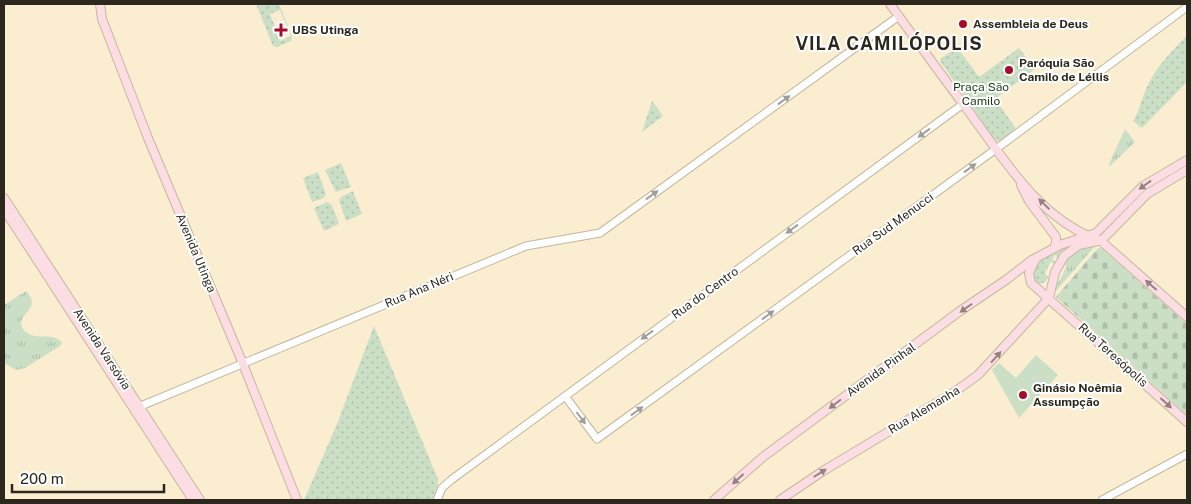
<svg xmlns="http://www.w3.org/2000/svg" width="1191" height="504" font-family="'Public Sans',sans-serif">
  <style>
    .grass { fill: url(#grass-tufts) }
    .cemetery { fill: url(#cemetery-stones) }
    .park { fill: url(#park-dots); fill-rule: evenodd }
    .garden { fill: #cbdfc7 }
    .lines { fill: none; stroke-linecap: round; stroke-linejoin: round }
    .tertiary-casing { stroke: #c3b89c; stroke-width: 9 }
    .secondary-casing { stroke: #c3b89c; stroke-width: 10 }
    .tertiary { stroke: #fff; stroke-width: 7 }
    .secondary { stroke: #fcdde4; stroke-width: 8 }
    .oneway { fill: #a09e99 }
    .oneway2 { fill: #948280 }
    .poi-dot { fill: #a60c29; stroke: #fff; stroke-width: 2 }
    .labels { text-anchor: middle; stroke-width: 4; stroke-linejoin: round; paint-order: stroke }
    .poi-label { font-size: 12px; font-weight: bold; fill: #2c281d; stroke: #fff; text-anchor: start }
    .park-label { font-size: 12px; fill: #193813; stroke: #fff }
    .street-label { font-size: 12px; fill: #2c281d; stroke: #fff }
    .district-label { font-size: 18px; font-weight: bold; letter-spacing: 1px; fill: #2c281d; stroke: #fff }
  </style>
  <defs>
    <pattern id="grass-tufts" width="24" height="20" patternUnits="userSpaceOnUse" patternTransform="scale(1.25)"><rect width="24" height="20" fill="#cbdfc7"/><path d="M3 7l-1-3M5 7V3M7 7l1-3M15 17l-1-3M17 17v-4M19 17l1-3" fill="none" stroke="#aebfaa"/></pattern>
    <pattern id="cemetery-stones" width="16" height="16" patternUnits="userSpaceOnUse" patternTransform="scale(1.25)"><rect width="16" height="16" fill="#cbdfc7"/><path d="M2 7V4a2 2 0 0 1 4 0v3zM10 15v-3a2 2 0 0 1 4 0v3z" fill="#aebfaa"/></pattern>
    <pattern id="park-dots" width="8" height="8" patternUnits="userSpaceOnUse" patternTransform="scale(1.25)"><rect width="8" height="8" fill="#cbdfc7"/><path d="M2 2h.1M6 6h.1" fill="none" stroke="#aebfaa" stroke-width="1.8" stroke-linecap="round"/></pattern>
  </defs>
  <rect width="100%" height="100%" fill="#faedd0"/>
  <g class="grass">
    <polygon points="1125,129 1135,142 1109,167 1110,162"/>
    <path d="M 1096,245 L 1055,292 L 1053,292 L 1055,283 L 1059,282 L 1066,267 L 1065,260 C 1073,251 1084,247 1096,245 Z"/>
    <path d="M 26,291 C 45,310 10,316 25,331 C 36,342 50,331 62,342 L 60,346 L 25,368 L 16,370 L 4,363 L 4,305 Z"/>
  </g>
  <polygon class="cemetery" points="1098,248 1101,248 1187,324 1187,415 1056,297"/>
  <g class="park">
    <path d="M 256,4 L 279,4 L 292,37 L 291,41 L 277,47 L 273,46 ZM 280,10 L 291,36 L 280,41 L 270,14 Z"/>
    <path d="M 1187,35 L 1187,82 L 1142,128 L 1133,121 C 1140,110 1142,97 1148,85 C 1157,65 1173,51 1187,35 Z"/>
    <path d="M 1019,48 L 1035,69 L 995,99 L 1015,127 L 1015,130 C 1011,136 1003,143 995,140 L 940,61 L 941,58 L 956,49 L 960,51 L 979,77 Z"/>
    <polygon points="652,101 663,116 642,132"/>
    <polygon points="341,163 351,187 336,192 325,170"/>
    <polygon points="318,172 326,194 324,198 312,202 303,178"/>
    <polygon points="353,191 362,214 346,221 339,200 341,197"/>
    <polygon points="327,202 332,205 339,224 324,231 314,208"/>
    <path d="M 1074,244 L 1058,258 L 1055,255 L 1052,259 L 1055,262 L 1054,264 L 1051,261 L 1045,273 L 1048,277 L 1045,282 L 1040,284 L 1033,280 L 1031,271 C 1041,256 1058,249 1074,244 Z"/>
    <polygon points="374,326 438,479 438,484 433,500 304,500 337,424"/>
  </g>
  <polygon class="garden" points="1036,355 1058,375 1019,418 992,370 999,363 1016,378"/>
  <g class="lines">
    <g class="tertiary-casing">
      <g id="tertiary">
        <polyline points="565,396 597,439 996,149 1187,7"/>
        <polyline points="136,408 526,246 600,233 899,16"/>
        <polyline points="437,500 442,488 451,480 963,104"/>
        <polyline points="1102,500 1187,454"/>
      </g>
    </g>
    <g class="secondary-casing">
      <g id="secondary">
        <polyline points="100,4 102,19 148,138 243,364 297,500"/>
        <path d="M 890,4 C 916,40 942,76 969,112 C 1005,161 1040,220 1101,241 L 1187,317"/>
        <polyline points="1021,185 1029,201 1056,237 1056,243 1054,248"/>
        <polyline points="4,198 200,500"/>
        <polyline points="4,209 193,500"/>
        <polyline points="1101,241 1147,194 1187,170"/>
        <polyline points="1035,260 1029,273 1031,283 1187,422"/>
        <polyline points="714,500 763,457 960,311 1006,280 1032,260 1060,245 1096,233 1143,186 1187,160"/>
        <polyline points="780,500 823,471 953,393 978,375 1049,298 1055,272 1064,256 1079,245 1098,241"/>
      </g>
    </g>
    <use href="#tertiary" class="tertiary"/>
    <use href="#secondary" class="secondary"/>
  </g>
  <defs><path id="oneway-solid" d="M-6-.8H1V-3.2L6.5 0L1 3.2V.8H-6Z" transform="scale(1.25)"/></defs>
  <g class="oneway">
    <use href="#oneway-solid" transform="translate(784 100) rotate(-36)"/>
    <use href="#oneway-solid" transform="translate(924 133) rotate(144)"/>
    <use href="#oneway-solid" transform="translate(970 168) rotate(-36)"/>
    <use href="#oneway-solid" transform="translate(652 195) rotate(-36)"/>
    <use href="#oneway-solid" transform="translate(792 229) rotate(144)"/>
    <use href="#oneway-solid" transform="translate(768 315) rotate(-36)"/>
    <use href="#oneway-solid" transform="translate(647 335) rotate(144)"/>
    <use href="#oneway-solid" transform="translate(637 411) rotate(-36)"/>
    <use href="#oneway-solid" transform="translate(581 418) rotate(53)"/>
  </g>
  <g class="oneway2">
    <use href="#oneway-solid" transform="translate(1145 185) rotate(144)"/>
    <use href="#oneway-solid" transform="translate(1044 204) rotate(-136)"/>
    <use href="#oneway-solid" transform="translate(1151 285) rotate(-139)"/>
    <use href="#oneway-solid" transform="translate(966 308) rotate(145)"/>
    <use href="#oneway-solid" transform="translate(996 357) rotate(-48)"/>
    <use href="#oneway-solid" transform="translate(1166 403) rotate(42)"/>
    <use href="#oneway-solid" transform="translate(835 404) rotate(143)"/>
    <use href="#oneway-solid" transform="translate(820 473) rotate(-32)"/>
    <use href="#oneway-solid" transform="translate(738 479) rotate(138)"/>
  </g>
  <g class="poi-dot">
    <circle cx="963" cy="24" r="5"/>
    <path d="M278.5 22.5h5v5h5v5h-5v5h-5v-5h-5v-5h5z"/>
    <circle cx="1009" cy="70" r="5"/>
    <circle cx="1023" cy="395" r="5"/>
  </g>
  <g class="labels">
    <g class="poi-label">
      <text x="973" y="28">Assembleia de Deus</text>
      <text x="292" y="34">UBS Utinga</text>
      <text x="1019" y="67">Paróquia São<tspan x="1019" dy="14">Camilo de Léllis</tspan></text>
      <text x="1033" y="392">Ginásio Noêmia<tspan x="1033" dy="14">Assumpção</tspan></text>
    </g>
    <g class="park-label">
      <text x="981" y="91">Praça São<tspan x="981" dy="14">Camilo</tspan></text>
    </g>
    <g class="street-label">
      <text transform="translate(893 224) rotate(-36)" y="4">Rua Sud Menucci</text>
      <text transform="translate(196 253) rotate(67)" y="4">Avenida Utinga</text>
      <text transform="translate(419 290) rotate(-23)" y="4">Rua Ana Néri</text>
      <text transform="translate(705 293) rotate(-36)" y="4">Rua do Centro</text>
      <text transform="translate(102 349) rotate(57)" y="4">Avenida Varsóvia</text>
      <text transform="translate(1113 355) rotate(42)" y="4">Rua Teresópolis</text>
      <text transform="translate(881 370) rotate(-36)" y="4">Avenida Pinhal</text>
      <text transform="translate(924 410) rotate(-31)" y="4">Rua Alemanha</text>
    </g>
    <g class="district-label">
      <text x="889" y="50">VILA CAMILÓPOLIS</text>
    </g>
  </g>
  <rect width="1191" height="504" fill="none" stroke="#2c281d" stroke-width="10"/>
  <path d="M12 484v8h152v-8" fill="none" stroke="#2c281d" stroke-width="2.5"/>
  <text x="20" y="484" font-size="15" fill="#2c281d" stroke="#ffffff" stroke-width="4" paint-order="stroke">200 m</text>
</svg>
